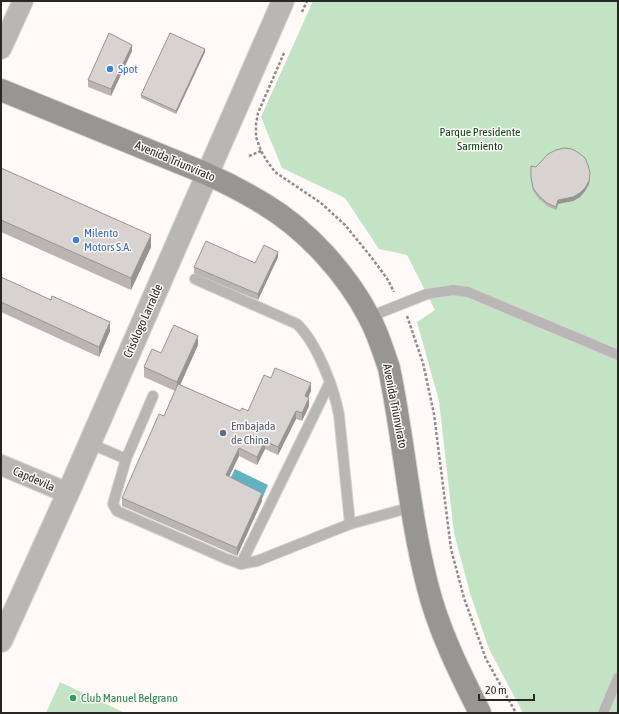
<svg xmlns="http://www.w3.org/2000/svg" width="619" height="714" font-family="'Asap Condensed',sans-serif">
  <style>
    .green { fill: #c2e4c4 }
    .water { fill: #5fb3c2 }
    .lines { fill: none; stroke-linecap: round; stroke-linejoin: round }
    .service-casing { stroke: #d8d4d2; stroke-width: 12 }
    .minor-casing { stroke: #d8d4d2; stroke-width: 22 }
    .tertiary-casing { stroke: #d8d4d2; stroke-width: 24 }
    .secondary-casing { stroke: #d8d4d2; stroke-width: 24 }
    .path { stroke: #8f8c8a; stroke-width: 2.5; stroke-dasharray: 3 2; stroke-linecap: butt }
    .service { stroke: #b8b7b5; stroke-width: 10 }
    .minor { stroke: #b8b7b5; stroke-width: 20 }
    .tertiary { stroke: #b8b7b5; stroke-width: 22 }
    .secondary { stroke: #979693; stroke-width: 22 }
    .wall { fill: #bab5b3 }
    .shaded-wall { fill: #979492 }
    .building { fill: #d8d3d0; stroke: #979492 }
    .shop-dot { fill: #3f7fe0; stroke: #fffaf8; stroke-width: 1.5 }
    .service-dot { fill: #5c6f8a; stroke: #fffaf8; stroke-width: 1.5 }
    .leisure-dot { fill: #2e9e5b; stroke: #fffaf8; stroke-width: 1.5 }
    .labels { text-anchor: middle; stroke-width: 3; stroke-linejoin: round; paint-order: stroke }
    .shop-label { font-size: 12px; fill: #366cbe; stroke: #fffaf8; text-anchor: start }
    .park-label { font-size: 12px; fill: #0d4418; stroke: #fffaf8 }
    .street-label { font-size: 12px; fill: #292726; stroke: #fffaf8 }
    .service-label { font-size: 12px; fill: #4e5e75; stroke: #fffaf8; text-anchor: start }
    .leisure-label { font-size: 12px; fill: #27864d; stroke: #fffaf8; text-anchor: start }
  </style>
  <rect width="100%" height="100%" fill="#fffaf8"/>
  <g class="green">
    <polygon points="313,1 618,1 618,713 523,713 489,649 470,593 454,533 439,401 417,322 435,310 407,255 379,249 345,198 282,168 261,117"/>
    <polygon points="60,682 125,713 46,713"/>
  </g>
  <polygon class="water" points="235,469 268,485 262,499 228,483"/>
  <g class="lines">
    <g class="service-casing">
      <g id="service">
        <polyline points="369,317 427,294 453,290 468,292 618,355"/>
        <path d="M 89,443 L 126,459 L 113,504 L 117,511 L 227,559 L 241,564 L 257,561 L 350,524 L 339,415 C 334,388 317,343 297,324 L 195,279"/>
        <polyline points="126,459 153,396"/>
        <polyline points="350,524 412,507"/>
        <polyline points="241,564 330,382"/>
        <polyline points="603,713 618,678"/>
      </g>
    </g>
    <g class="minor-casing">
      <g id="minor">
        <polyline points="1,49 23,1"/>
        <polyline points="1,465 68,493"/>
      </g>
    </g>
    <g class="tertiary-casing">
      <polyline id="tertiary" points="1,641 68,493 283,1"/>
    </g>
    <g class="secondary-casing">
      <path id="secondary" d="M 1,90 L 207,174 C 227,183 246,193 264,204 C 306,229 347,274 369,317 C 378,333 383,351 389,368 C 404,440 409,513 427,584 C 438,629 459,671 480,713"/>
    </g>
    <g class="path">
      <polyline points="302,12 307,1"/>
      <polyline points="284,53 258,113 256,124 256,137 261,151 267,161 275,172 321,203 345,225 372,258 388,280 394,292"/>
      <polyline points="249,156 261,151"/>
      <polyline points="407,316 423,363 434,414 451,549 464,598 486,659 516,713"/>
    </g>
    <use href="#service" class="service"/>
    <use href="#minor" class="minor"/>
    <use href="#tertiary" class="tertiary"/>
    <use href="#secondary" class="secondary"/>
  </g>
  <g class="wall">
    <polygon points="132,51 111,96 88,87 88,80"/>
    <polygon points="205,52 176,114 141,98 141,95"/>
    <polygon points="531,166 590,176 589,184 585,191 580,197 573,201 558,204 556,210 547,206 539,199 533,191 531,180"/>
    <polygon points="1,168 151,247 131,290 1,232"/>
    <polygon points="278,257 258,300 194,273 194,267 255,263"/>
    <polygon points="1,277 110,331 99,357 1,312"/>
    <polygon points="198,345 180,385 240,411 248,411 271,378 311,391 308,398 309,406 302,421 296,419 278,455 265,449 257,465 239,456 229,477 262,501 237,556 122,506 122,498 164,416 175,391 144,377 144,367 161,353"/>
  </g>
  <g class="shaded-wall">
    <polygon points="132,45 132,51 111,96 111,89"/>
    <polygon points="205,49 205,52 176,114 176,111"/>
    <polygon points="590,173 589,184 585,191 580,197 573,201 558,204 556,210 556,207 558,200"/>
    <polygon points="151,235 151,247 131,290 131,278"/>
    <polygon points="278,252 278,257 258,300 258,294"/>
    <polygon points="110,322 110,331 99,357 99,347"/>
    <polygon points="198,336 198,345 177,392 177,382"/>
    <polygon points="311,383 311,391 305,404 305,396"/>
    <polygon points="309,398 309,406 302,421 302,413"/>
    <polygon points="296,411 296,419 278,455 278,447"/>
    <polygon points="265,441 265,449 257,465 257,457"/>
    <polygon points="239,448 239,456 226,483 226,475"/>
    <polygon points="262,493 262,501 237,556 237,548"/>
  </g>
  <g class="building">
    <polygon points="109,33 132,45 111,89 88,80"/>
    <polygon points="170,33 205,49 176,111 141,95"/>
    <polygon points="564,148 572,149 579,153 585,158 588,165 590,173 589,181 585,188 580,193 573,197 558,200 556,207 547,203 539,196 533,188 531,177 531,166 536,167 548,154 556,150"/>
    <polygon points="1,168 151,235 131,278 1,220"/>
    <polygon points="206,241 255,263 264,245 278,252 258,294 194,267"/>
    <polygon points="1,277 51,300 52,296 110,322 99,347 1,302"/>
    <polygon points="174,325 198,336 177,382 144,367 152,349 161,353"/>
    <polygon points="275,368 311,383 305,396 309,398 302,413 296,411 278,447 265,441 257,457 239,448 226,475 262,493 237,548 122,498 159,414 164,416 178,384 240,411 242,408 248,411 264,375 271,378"/>
  </g>
  <g class="shop-dot">
    <circle cx="110" cy="69" r="4"/>
    <circle cx="76" cy="240" r="4"/>
  </g>
  <circle class="service-dot" cx="223" cy="433" r="4"/>
  <circle class="leisure-dot" cx="73" cy="698" r="4"/>
  <g class="labels">
    <g class="shop-label">
      <text x="118" y="73">Spot</text>
      <text x="84" y="237">Milento<tspan x="84" dy="14">Motors S.A.</tspan></text>
    </g>
    <g class="park-label">
      <text x="480" y="136">Parque Presidente<tspan x="480" dy="14">Sarmiento</tspan></text>
    </g>
    <g class="street-label">
      <text transform="translate(175 161) rotate(23)" y="4">Avenida Triunvirato</text>
      <text transform="translate(143 321) rotate(-66)" y="4">Crisólogo Larralde</text>
      <text transform="translate(395 406) rotate(79)" y="4">Avenida Triunvirato</text>
      <text transform="translate(34 479) rotate(23)" y="4">Capdevila</text>
    </g>
    <g class="service-label">
      <text x="231" y="430">Embajada<tspan x="231" dy="14">de China</tspan></text>
    </g>
    <g class="leisure-label">
      <text x="81" y="702">Club Manuel Belgrano</text>
    </g>
  </g>
  <rect width="619" height="714" fill="none" stroke="#292726" stroke-width="4"/>
  <path d="M479 694v6h55v-6" fill="none" stroke="#292726" stroke-width="2"/>
  <text x="485" y="694" font-size="12" fill="#292726" stroke="#fffaf8" stroke-width="3" paint-order="stroke">20 m</text>
</svg>
